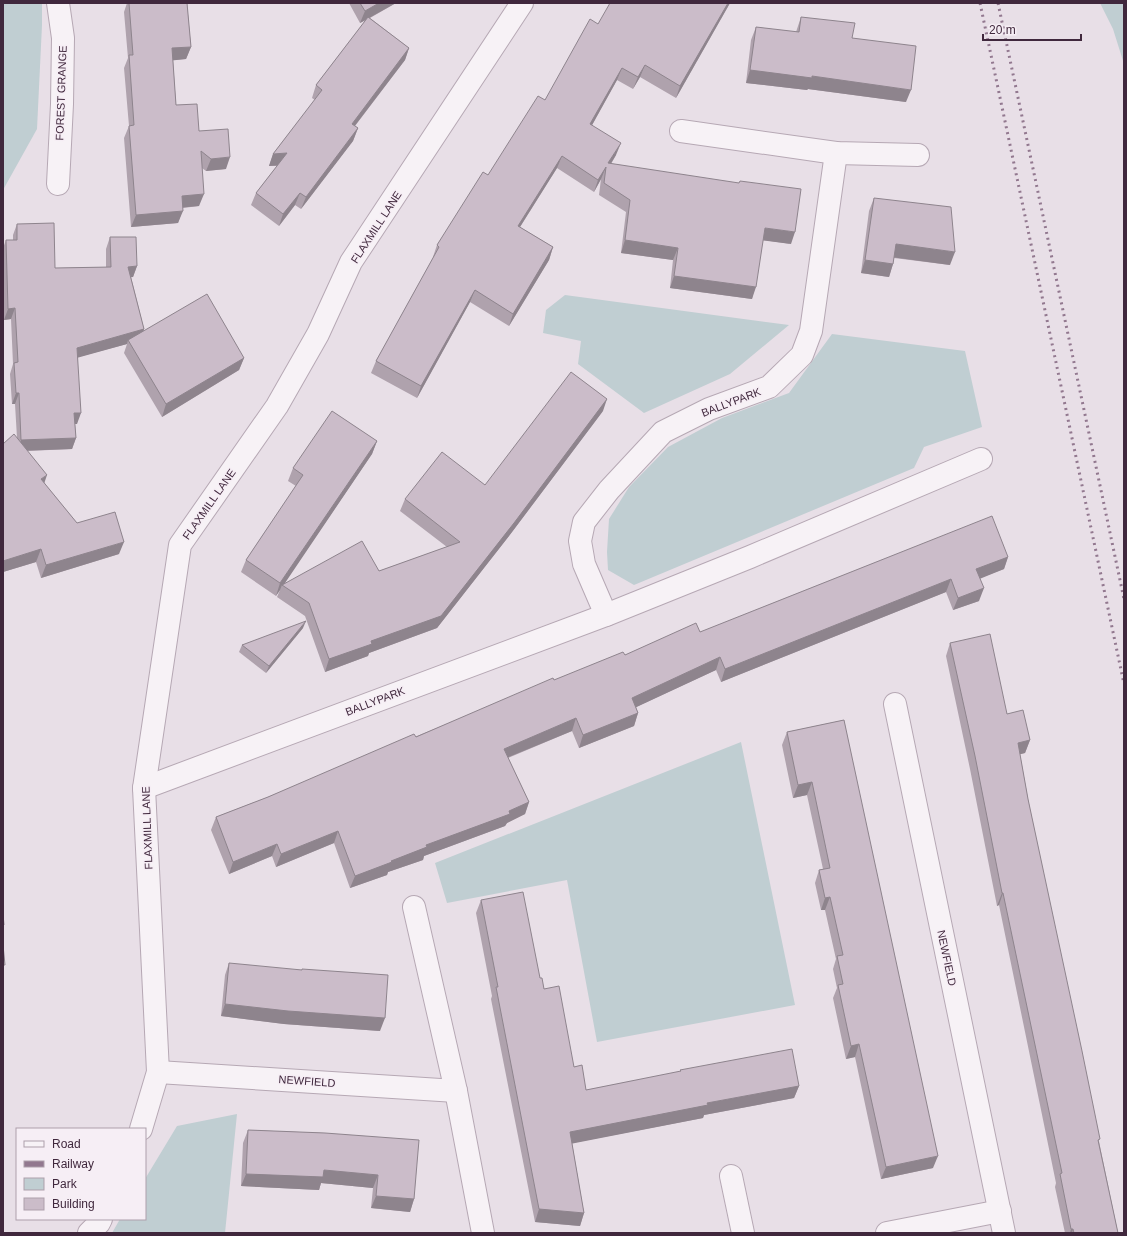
<svg xmlns="http://www.w3.org/2000/svg" width="1127" height="1236" font-family="Arial,sans-serif">
  <style>
    .green { fill: #c0ced2 }
    .lines { fill: none; stroke-linecap: round; stroke-linejoin: round }
    .minor-casing { stroke: #b6a8b4; stroke-width: 24 }
    .minor { stroke: #f7f2f6; stroke-width: 22 }
    .rail { stroke: #92788f; stroke-width: 3; stroke-dasharray: 2 4; stroke-linecap: butt }
    .wall { fill: #afa2ad }
    .shaded-wall { fill: #8e848d }
    .building { fill: #cbbcc9; stroke: #8e848d }
    .labels { text-anchor: middle; stroke-width: 3; stroke-linejoin: round; paint-order: stroke }
    .street-label { font-size: 11px; fill: #40283d; stroke: #f6eef5 }
  </style>
  <rect width="100%" height="100%" fill="#e8dfe7"/>
  <g class="green">
    <polygon points="3,3 42,3 42,25 37,129 3,190"/>
    <polygon points="1100,3 1124,3 1124,64 1113,29"/>
    <polygon points="565,295 789,325 730,374 644,413 578,364 581,341 543,333 546,310"/>
    <polygon points="832,334 965,351 982,427 924,447 914,468 634,585 608,570 607,552 609,519 629,487 668,447 722,418 789,393"/>
    <polygon points="741,742 795,1005 597,1042 567,880 447,903 435,863"/>
    <polygon points="237,1114 225,1233 112,1233 120,1219 145,1219 145,1179 177,1126"/>
  </g>
  <g class="lines">
    <g class="minor-casing">
      <g id="minor">
        <polyline points="58,3 63,38 62,104 58,184"/>
        <polyline points="681,131 836,153 918,155"/>
        <polyline points="606,615 584,564 580,541 584,522 609,490 663,432 709,409 769,387 802,355 811,331 836,153"/>
        <polyline points="895,704 1004,1233"/>
        <polyline points="144,788 606,615 750,557 981,459"/>
        <polyline points="414,907 456,1091 483,1233"/>
        <polyline points="158,1072 456,1091"/>
        <polyline points="141,1129 158,1072 144,788 180,545 277,406 318,334 351,262 522,3"/>
        <polyline points="731,1176 743,1233"/>
        <polyline points="89,1233 99,1223 101,1219"/>
        <polyline points="887,1233 1000,1211"/>
      </g>
    </g>
    <use href="#minor" class="minor"/>
    <g class="rail">
      <polyline points="980,3 1124,684"/>
      <polyline points="998,3 1124,599"/>
    </g>
  </g>
  <g class="wall">
    <polygon points="127,3 187,3 191,47 186,59 173,60 176,105 199,131 226,169 206,171 202,168 199,206 183,208 178,223 131,227 124,138 129,126 124,68 128,58 124,12"/>
    <polygon points="349,3 396,3 370,18 409,48 405,60 355,126 358,128 353,141 301,209 295,205 279,226 251,205 256,193 277,166 269,166 273,154 315,100 312,98 316,85 366,20 360,23"/>
    <polygon points="730,3 676,98 640,77 633,89 617,80 592,125 616,155 611,164 791,244 763,240 752,299 670,288 673,260 621,253 626,212 599,195 601,179 594,192 557,168 520,227 553,247 549,260 509,326 470,302 417,398 371,373 376,361 433,258 433,257 437,245 488,175 545,100 598,24"/>
    <polygon points="801,17 852,38 906,102 808,89 807,90 746,83 751,40 756,27 796,32"/>
    <polygon points="874,198 950,265 894,258 893,264 889,277 861,273 869,211"/>
    <polygon points="17,224 55,268 106,267 106,249 110,237 137,266 133,277 131,277 144,329 144,331 244,358 239,370 162,417 124,353 127,344 78,357 77,424 75,424 76,438 72,449 27,451 44,483 77,523 119,554 41,578 36,562 3,572 3,444 17,438 15,404 12,404 10,374 13,364 11,319 4,320 3,284 3,248 6,240 13,240 13,235"/>
    <polygon points="603,411 509,536 437,628 369,653 368,656 325,672 305,616 277,597 280,590 276,596 241,572 246,560 296,486 288,481 293,468 377,441 372,454 284,583 379,571 447,547 400,511 405,499 485,485"/>
    <polygon points="1008,557 1004,569 980,578 979,601 953,610 946,592 721,682 716,670 636,707 638,713 634,726 579,748 572,731 508,758 529,802 525,814 507,823 505,826 424,856 423,860 388,872 387,875 350,888 334,843 276,867 272,856 229,874 211,830 216,817 268,797 554,680 625,655 700,632"/>
    <polygon points="303,628 266,673 239,652 242,645"/>
    <polygon points="950,643 1007,714 1030,740 1025,753 1020,754 1028,799 1118,1233 1065,1233 1055,1187 1056,1183 999,905 997,906 970,769 946,656"/>
    <polygon points="844,720 933,1168 881,1179 855,1057 846,1059 833,998 837,988 833,969 836,959 825,910 821,910 815,883 819,870 823,869 807,795 793,798 782,745 787,732"/>
    <polygon points="481,900 540,978 544,989 574,1067 586,1090 680,1072 680,1070 799,1086 794,1098 704,1115 703,1118 572,1143 584,1213 580,1226 535,1222 491,999 492,996 476,913"/>
    <polygon points="229,963 380,1031 284,1024 221,1016 225,975"/>
    <polygon points="248,1130 325,1133 414,1199 410,1212 371,1208 373,1188 321,1183 319,1190 241,1186 243,1143"/>
  </g>
  <g class="shaded-wall">
    <polygon points="379,3 396,3 360,23 365,11"/>
    <polygon points="728,3 730,3 676,98 680,86"/>
    <polygon points="191,47 186,59 167,61 172,48"/>
    <polygon points="409,48 405,60 347,136 352,124"/>
    <polygon points="645,65 640,77 633,89 638,77"/>
    <polygon points="622,68 617,80 586,136 590,124"/>
    <polygon points="750,70 812,76 911,90 906,102 808,89 807,90 746,83"/>
    <polygon points="358,128 353,141 301,209 306,197"/>
    <polygon points="621,143 616,155 605,173 608,163"/>
    <polygon points="287,153 282,165 269,166 273,154"/>
    <polygon points="562,156 557,168 513,238 518,226"/>
    <polygon points="230,157 226,169 206,171 211,159"/>
    <polygon points="606,167 601,179 594,192 598,180"/>
    <polygon points="300,193 295,205 279,226 283,214"/>
    <polygon points="204,194 199,206 177,208 182,196"/>
    <polygon points="183,211 178,223 131,227 136,215"/>
    <polygon points="765,228 795,232 791,244 760,240"/>
    <polygon points="625,240 678,248 673,260 621,253"/>
    <polygon points="896,244 955,252 950,265 891,257"/>
    <polygon points="553,247 549,260 509,326 513,314"/>
    <polygon points="865,260 893,264 889,277 861,273"/>
    <polygon points="137,266 133,277 124,278 128,267"/>
    <polygon points="674,276 756,287 752,299 670,288"/>
    <polygon points="475,290 470,302 417,398 421,386"/>
    <polygon points="15,308 11,319 4,320 8,309"/>
    <polygon points="144,329 140,341 128,340 127,344 73,359 77,348"/>
    <polygon points="244,358 239,370 162,417 166,404"/>
    <polygon points="16,393 19,393 15,404 12,404"/>
    <polygon points="607,399 603,411 509,536 437,628 369,653 368,656 325,672 329,659 371,641"/>
    <polygon points="74,413 81,413 77,424 70,424"/>
    <polygon points="76,438 72,449 17,451 21,440"/>
    <polygon points="377,441 372,454 283,586 282,585 280,590 276,596 280,583"/>
    <polygon points="47,475 43,487 41,479"/>
    <polygon points="124,542 119,554 41,578 46,565"/>
    <polygon points="41,549 36,562 3,572 3,561"/>
    <polygon points="1008,557 1004,569 972,582 976,569"/>
    <polygon points="951,579 946,592 721,682 725,669"/>
    <polygon points="984,588 979,601 953,610 958,598"/>
    <polygon points="306,621 303,628 266,673 269,666"/>
    <polygon points="720,657 716,670 628,711 632,698"/>
    <polygon points="638,713 634,726 579,748 583,735"/>
    <polygon points="576,718 572,731 499,761 504,749"/>
    <polygon points="1030,740 1025,753 1013,756 1018,743"/>
    <polygon points="812,782 807,795 793,798 798,785"/>
    <polygon points="529,802 525,814 507,823 505,826 424,856 423,860 388,872 387,875 350,888 355,876 391,861 426,845 509,811"/>
    <polygon points="338,831 334,843 276,867 281,854"/>
    <polygon points="277,844 272,856 229,874 233,862"/>
    <polygon points="1002,893 1003,893 999,905 997,906"/>
    <polygon points="830,897 825,910 821,910 825,898"/>
    <polygon points="225,1004 385,1018 380,1031 284,1024 221,1016"/>
    <polygon points="859,1044 855,1057 846,1059 851,1046"/>
    <polygon points="799,1086 794,1098 704,1115 703,1118 565,1145 570,1132 707,1103"/>
    <polygon points="938,1156 933,1168 881,1179 886,1167"/>
    <polygon points="324,1170 378,1175 373,1188 321,1183 319,1190 241,1186 246,1174"/>
    <polygon points="376,1196 414,1199 410,1212 371,1208"/>
    <polygon points="539,1209 584,1213 580,1226 535,1222"/>
    <polygon points="1071,1229 1073,1229 1072,1233 1070,1233"/>
  </g>
  <g class="building">
    <polygon points="129,3 187,3 191,47 172,48 176,105 197,104 199,131 228,129 230,157 211,159 201,151 204,194 182,196 183,211 136,215 129,126 134,125 129,55 133,55"/>
    <polygon points="360,3 379,3 365,11"/>
    <polygon points="610,3 728,3 680,86 645,65 638,77 622,68 590,124 621,143 608,163 739,183 740,181 801,189 795,232 765,228 756,287 674,276 678,248 625,240 630,200 604,183 606,167 598,180 562,156 518,226 553,247 513,314 475,290 421,386 376,361 439,247 437,245 483,172 488,175 538,96 545,100 590,19 598,24"/>
    <polygon points="368,17 409,48 352,124 358,128 306,197 300,193 283,214 256,193 287,153 273,154 322,90 316,85"/>
    <polygon points="801,17 855,23 852,38 916,46 911,90 812,76 812,78 750,70 756,27 799,32"/>
    <polygon points="874,198 951,207 955,252 896,244 893,264 865,260"/>
    <polygon points="54,223 55,268 111,267 110,237 136,237 137,266 128,267 144,329 77,348 81,413 74,413 76,438 21,440 19,393 16,393 14,363 18,362 15,308 8,309 6,240 17,240 17,224"/>
    <polygon points="207,294 244,358 166,404 128,340"/>
    <polygon points="571,372 607,399 514,523 441,616 371,641 372,644 329,659 309,603 282,585 362,541 379,571 460,542 405,499 442,452 485,485"/>
    <polygon points="332,411 377,441 280,583 246,560 303,475 293,468"/>
    <polygon points="14,434 47,475 41,479 77,523 115,512 124,542 46,565 41,549 3,561 3,444"/>
    <polygon points="992,516 1008,557 976,569 984,588 958,598 951,579 725,669 720,657 632,698 638,713 583,735 576,718 504,749 529,802 509,811 510,814 426,845 427,847 391,861 392,862 355,876 338,831 281,854 277,844 233,862 216,817 268,797 414,734 416,737 553,678 554,680 623,652 625,655 696,623 700,632"/>
    <polygon points="306,621 269,666 242,645"/>
    <polygon points="990,634 1007,714 1023,710 1030,740 1018,743 1028,799 1082,1051 1100,1139 1098,1140 1118,1233 1074,1233 1073,1229 1071,1229 1060,1174 1062,1173 1003,893 1002,893 975,756 950,643"/>
    <polygon points="844,720 938,1156 886,1167 859,1044 851,1046 838,985 843,984 837,956 843,955 830,897 825,898 819,870 830,868 812,782 798,785 787,732"/>
    <polygon points="523,892 540,978 542,978 544,989 559,986 574,1067 582,1065 586,1090 681,1071 680,1070 792,1049 799,1086 707,1103 708,1105 570,1132 584,1213 539,1209 496,987 498,987 481,900"/>
    <polygon points="3,914 4,925 3,925"/>
    <polygon points="3,945 5,965 3,965"/>
    <polygon points="229,963 302,970 302,969 388,975 385,1018 288,1011 225,1004"/>
    <polygon points="248,1130 325,1133 419,1140 414,1199 376,1196 378,1175 324,1170 323,1177 246,1174"/>
  </g>
  <g class="labels">
    <g class="street-label">
      <text transform="translate(61 93) rotate(-88)" y="4">FOREST GRANGE</text>
      <text transform="translate(376 227) rotate(-57)" y="4">FLAXMILL LANE</text>
      <text transform="translate(731 402) rotate(-21)" y="4">BALLYPARK</text>
      <text transform="translate(209 504) rotate(-55)" y="4">FLAXMILL LANE</text>
      <text transform="translate(375 701) rotate(-21)" y="4">BALLYPARK</text>
      <text transform="translate(147 828) rotate(-92)" y="4">FLAXMILL LANE</text>
      <text transform="translate(947 958) rotate(78)" y="4">NEWFIELD</text>
      <text transform="translate(307 1081) rotate(4)" y="4">NEWFIELD</text>
    </g>
  </g>
  <rect width="1127" height="1236" fill="none" stroke="#40283d" stroke-width="8"/>
  <rect x="16" y="1128" width="130" height="92" fill="#f6eef5" stroke="#ad9fab"/>
  <rect x="24" y="1141" width="20" height="6" fill="#f7f2f6" stroke="#ad9fab"/>
  <text x="52" y="1148" font-size="12" fill="#40283d">Road</text>
  <rect x="24" y="1161" width="20" height="6" fill="#92788f" stroke="#ad9fab"/>
  <text x="52" y="1168" font-size="12" fill="#40283d">Railway</text>
  <rect x="24" y="1178" width="20" height="12" fill="#c0ced2" stroke="#ad9fab"/>
  <text x="52" y="1188" font-size="12" fill="#40283d">Park</text>
  <rect x="24" y="1198" width="20" height="12" fill="#cbbcc9" stroke="#ad9fab"/>
  <text x="52" y="1208" font-size="12" fill="#40283d">Building</text>
  <path d="M983 34v6h98v-6" fill="none" stroke="#40283d" stroke-width="2"/>
  <text x="989" y="34" font-size="12" fill="#40283d" stroke="#f6eef5" stroke-width="3" paint-order="stroke">20 m</text>
</svg>
